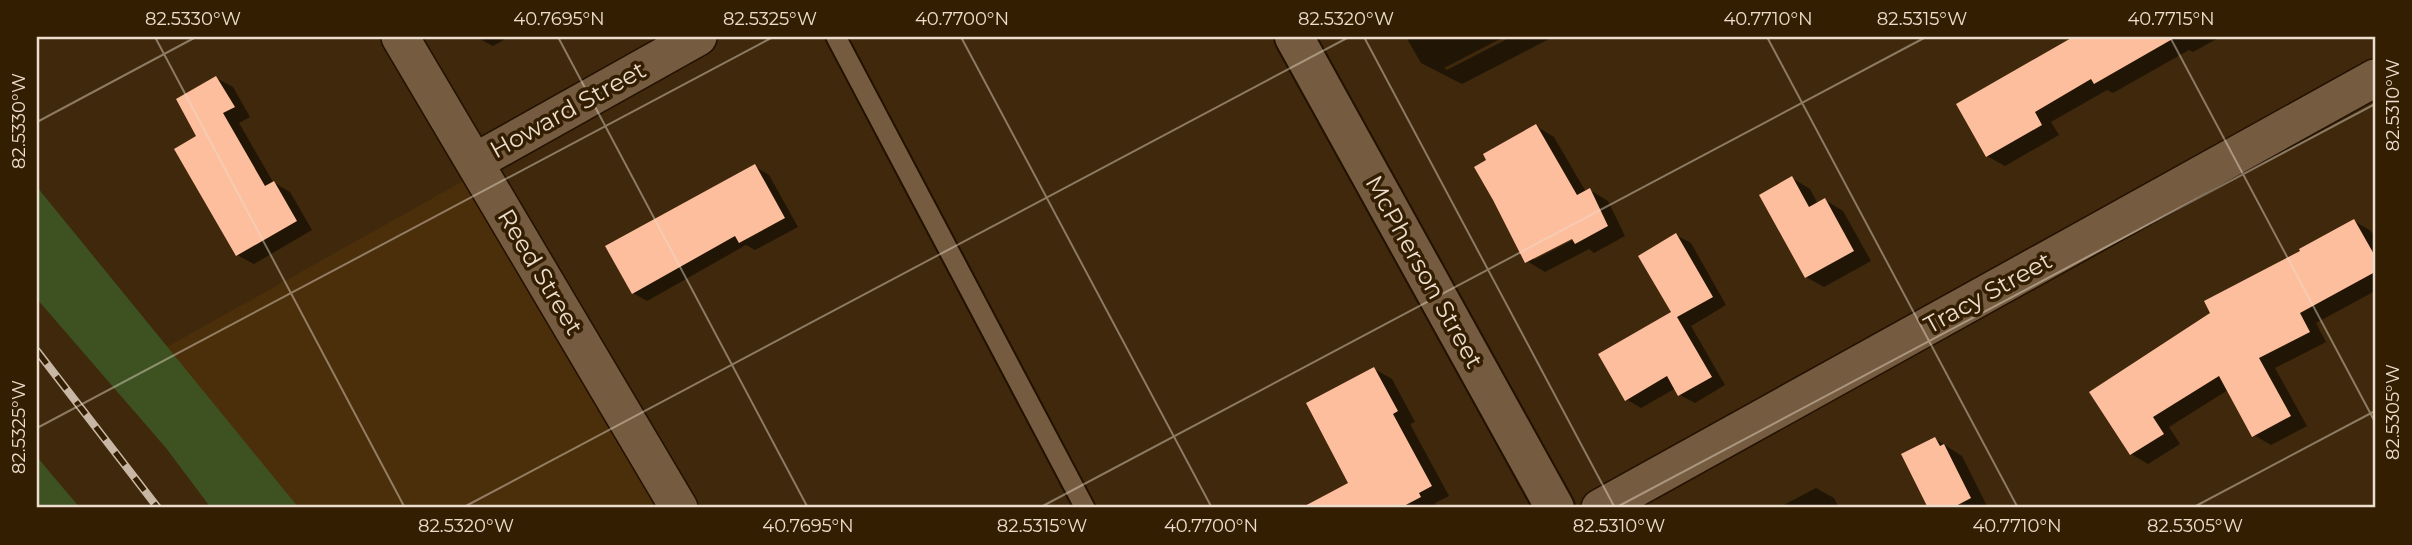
<svg xmlns="http://www.w3.org/2000/svg" width="2412" height="545" font-family="Montserrat,sans-serif">
  <style>
    .built { fill: #4b2f0b }
    .green { fill: #3d5220 }
    .shadow { fill: #0007; fill-rule: evenodd }
    .building { fill: #fdbe9e }
    .lines { fill: none; stroke-linecap: round; stroke-linejoin: round }
    .service-casing { stroke: #210; stroke-width: 23 }
    .minor-casing { stroke: #210; stroke-width: 40 }
    .tertiary-casing { stroke: #210; stroke-width: 42 }
    .service { stroke: #755b3f; stroke-width: 19 }
    .minor { stroke: #755b3f; stroke-width: 37 }
    .tertiary { stroke: #755b3f; stroke-width: 38 }
    .rail-casing { stroke: #c8b7a5; stroke-width: 8 }
    .rail { stroke: #341e02; stroke-width: 5; stroke-dasharray: 16; stroke-linecap: butt }
    .ticks { fill: none; stroke: #ecddcd; stroke-width: 2; stroke-opacity: 0.45 }
    .labels { text-anchor: middle; stroke-width: 7; stroke-linejoin: round; paint-order: stroke }
    .street-label { font-size: 24px; fill: #ecddcd; stroke: #341e02 }
    .neatline { fill: none; stroke: #ecddcd; stroke-width: 2.5 }
    .ticks-label { font-size: 18px; text-anchor: middle; fill: #ecddcd }
  </style>
  <rect width="100%" height="100%" fill="#3f280b"/>
  <polygon class="built" points="465,180 665,508 298,508 167,347"/>
  <g class="green">
    <polygon points="37,187 294,502 298,508 211,508 166,448 37,299"/>
    <polygon points="37,457 80,508 37,508"/>
  </g>
  <g class="shadow">
    <polygon points="476,37 509,37 493,46"/>
    <polygon points="1406,37 1504,37 1444,68 1447,70 1511,37 1553,37 1462,84 1421,63"/>
    <polygon points="2069,37 2220,37 2193,52 2189,50 2113,93 2107,90 2051,122 2059,135 2005,166 1987,156 2071,40"/>
    <polygon points="216,78 233,87 250,117 239,123 273,182 290,192 312,230 254,264 237,255 199,137"/>
    <path d="M 1536,126 L 1554,137 L 1586,192 L 1590,190 L 1608,201 L 1625,236 L 1594,253 L 1589,249 L 1545,272 L 1527,261 ZM 1579,233 L 1581,236 L 1534,260 L 1534,256 Z"/>
    <polygon points="754,166 769,175 798,227 755,250 746,245 647,301 633,293"/>
    <polygon points="1792,178 1810,189 1818,204 1825,200 1843,211 1871,261 1824,287 1806,277"/>
    <polygon points="2354,221 2371,231 2375,238 2375,291 2316,323 2326,342 2275,368 2307,426 2271,445 2254,435 2228,390 2169,427 2180,444 2148,464 2131,454 2091,392 2303,252"/>
    <polygon points="1676,235 1691,243 1726,305 1691,326 1725,385 1695,403 1680,395 1676,388 1641,408 1626,399 1673,313"/>
    <polygon points="1374,369 1392,379 1415,422 1410,424 1449,496 1435,503 1438,508 1361,508 1308,404"/>
    <polygon points="1935,439 1962,456 1988,508 1930,508 1903,455"/>
    <polygon points="1816,488 1834,498 1839,508 1778,508"/>
  </g>
  <g class="building">
    <polygon points="2073,37 2176,37 2094,84 2091,79 2035,112 2042,125 1986,157 1956,104"/>
    <polygon points="216,76 235,107 223,113 265,186 274,181 297,221 236,256 174,149 196,136 176,99"/>
    <polygon points="1536,124 1577,195 1590,188 1608,226 1575,244 1572,239 1525,263 1493,200 1474,167 1486,160 1483,154"/>
    <polygon points="755,164 785,218 739,243 735,236 632,294 605,246"/>
    <polygon points="1792,176 1809,207 1825,198 1854,251 1805,278 1759,195"/>
    <polygon points="2354,219 2375,256 2375,272 2300,313 2310,332 2259,358 2291,416 2252,437 2219,376 2153,417 2164,434 2130,455 2089,392 2210,313 2204,301 2300,251 2299,249"/>
    <polygon points="1676,233 1713,297 1677,317 1712,377 1678,396 1667,376 1625,401 1598,354 1671,312 1638,256"/>
    <polygon points="1374,367 1398,411 1393,414 1432,486 1419,493 1421,497 1400,508 1301,508 1348,483 1306,403"/>
    <polygon points="1935,437 1940,446 1944,444 1971,498 1952,508 1928,508 1901,454"/>
  </g>
  <g class="lines">
    <g class="service-casing">
      <polyline id="service" points="836,37 1085,508"/>
    </g>
    <g class="minor-casing">
      <g id="minor">
        <polyline points="400,37 679,508"/>
        <polyline points="475,162 698,37"/>
        <polyline points="1600,508 2375,78"/>
      </g>
    </g>
    <g class="tertiary-casing">
      <polyline id="tertiary" points="1294,37 1555,508"/>
    </g>
    <use href="#service" class="service"/>
    <use href="#minor" class="minor"/>
    <use href="#tertiary" class="tertiary"/>
    <g class="rail-casing">
      <polyline id="rail" points="37,351 158,508"/>
    </g>
    <use href="#rail" class="rail"/>
  </g>
  <path class="ticks" d="M 155,37 L 405,508M 558,37 L 808,508M 961,37 L 1212,508M 1364,37 L 1615,508M 1767,37 L 2018,508M 2170,37 L 2375,422M 37,122 L 196,37M 37,428 L 773,37M 462,508 L 1349,37M 1039,508 L 1926,37M 1615,508 L 2375,104M 2192,508 L 2375,411"/>
  <g class="labels">
    <g class="street-label">
      <text transform="translate(568 110) rotate(-29)" y="8">Howard Street</text>
      <text transform="translate(540 272) rotate(59)" y="8">Reed Street</text>
      <text transform="translate(1424 272) rotate(61)" y="8">McPherson Street</text>
      <text transform="translate(1988 293) rotate(-29)" y="8">Tracy Street</text>
    </g>
  </g>
  <rect width="2412" height="545" fill="none" stroke="#341e02" stroke-width="77"/>
  <rect x="38" y="38" width="2336" height="468" class="neatline"/>
  <g class="ticks-label">
    <text x="193" y="25">82.5330°W</text>
    <text x="559" y="25">40.7695°N</text>
    <text x="770" y="25">82.5325°W</text>
    <text x="962" y="25">40.7700°N</text>
    <text x="1346" y="25">82.5320°W</text>
    <text x="1768" y="25">40.7710°N</text>
    <text x="1922" y="25">82.5315°W</text>
    <text x="2171" y="25">40.7715°N</text>
    <text transform="translate(2393 105) rotate(-90)" y="6">82.5310°W</text>
    <text transform="translate(19 121) rotate(-90)" y="6">82.5330°W</text>
    <text transform="translate(2393 412) rotate(-90)" y="6">82.5305°W</text>
    <text transform="translate(19 427) rotate(-90)" y="6">82.5325°W</text>
    <text x="466" y="532">82.5320°W</text>
    <text x="808" y="532">40.7695°N</text>
    <text x="1042" y="532">82.5315°W</text>
    <text x="1211" y="532">40.7700°N</text>
    <text x="1619" y="532">82.5310°W</text>
    <text x="2017" y="532">40.7710°N</text>
    <text x="2195" y="532">82.5305°W</text>
  </g>
</svg>
